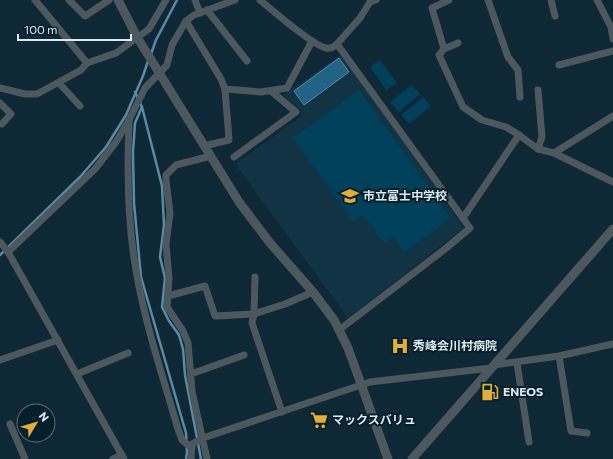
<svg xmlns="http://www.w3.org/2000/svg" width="613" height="459" font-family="Commissioner,'Noto Sans JP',sans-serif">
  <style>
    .built { fill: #134 }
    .green { fill: #00405a }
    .water { fill: #206384; stroke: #588ca5 }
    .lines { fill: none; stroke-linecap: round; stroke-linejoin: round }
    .stream { stroke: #588ca5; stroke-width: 2.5 }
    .minor { stroke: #4c585e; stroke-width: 7 }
    .tertiary { stroke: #4c585e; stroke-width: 9 }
    .labels { text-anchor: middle; stroke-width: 4; stroke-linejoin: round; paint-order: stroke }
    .poi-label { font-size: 12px; font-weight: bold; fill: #dbeaf3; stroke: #051f2b; text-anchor: start }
  </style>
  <rect width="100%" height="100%" fill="#0f2835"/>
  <polygon class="built" points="342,54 464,228 348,318 235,164 300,117 302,111 283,95"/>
  <g class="green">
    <polygon points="380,60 397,83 386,90 370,67"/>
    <polygon points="412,85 420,94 399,112 390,102"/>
    <polygon points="359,90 451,218 405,252 392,237 385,244 363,215 353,221 293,138"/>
    <polygon points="423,97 431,106 409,124 401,115"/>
  </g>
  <polygon class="water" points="339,58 349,72 304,105 294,91"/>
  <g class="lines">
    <g class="stream">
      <polyline points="151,54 156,40 177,0"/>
      <polyline points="135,92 142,107 162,186 164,225 160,257 165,278 162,307 169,321 179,335 183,349 185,375 201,459"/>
      <polyline points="142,107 135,123 133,152 134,203 141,277 186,433 187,453 186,459"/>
      <polyline points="0,255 80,177 106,147 126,115 143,76 148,61"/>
    </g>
    <g class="minor">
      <polyline points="35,0 87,63"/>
      <polyline points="69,0 85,16 109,0"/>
      <polyline points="195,0 200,13"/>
      <path d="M 260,0 C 272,10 313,46 326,48 C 330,49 334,47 337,44 L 360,18 L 370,2 L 376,0"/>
      <polyline points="449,0 432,8 444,49 439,55 463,107 482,120 506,127 519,135 538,149 554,153 613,182"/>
      <polyline points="488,0 508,57 518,70 520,97"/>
      <polyline points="551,0 555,16"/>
      <polyline points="597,0 611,27 613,39"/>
      <polyline points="207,10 247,61"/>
      <polyline points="186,21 221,79 225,89 229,140 204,146"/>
      <polyline points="337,44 470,228 445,249 339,330"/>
      <polyline points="444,49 458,43"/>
      <polyline points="559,65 613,51"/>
      <polyline points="59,83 80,106"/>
      <polyline points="0,88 25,94 37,94 81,70 87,63 116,53 149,29 166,0"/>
      <polyline points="225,89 261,92 287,88 312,41"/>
      <polyline points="0,103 11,114 2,124"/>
      <path d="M 129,122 C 127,171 127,221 136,270 C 145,324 163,377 178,429 L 182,440 L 192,448"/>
      <polyline points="538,149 542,137 538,90"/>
      <polyline points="554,153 613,116"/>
      <polyline points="234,157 296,112 271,91"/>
      <polyline points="463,218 519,135"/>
      <polyline points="0,242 8,252 124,459"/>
      <polyline points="8,252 95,169 116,142 129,120 145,88 167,65 172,45 186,21 194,15 235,0"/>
      <polyline points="255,277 254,314 252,323 282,412"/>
      <polyline points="168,296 205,286 215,316 254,314 285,304 313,292"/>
      <polyline points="559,356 571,431 587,433"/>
      <polyline points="0,360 58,340"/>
      <polyline points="517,363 529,442"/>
      <polyline points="494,365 559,356 613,344"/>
      <polyline points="77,374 128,353"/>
      <polyline points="191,374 244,355"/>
      <polyline points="10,424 25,459"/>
      <polyline points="113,459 122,455"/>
      <polyline points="191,459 192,444 203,438 370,382 491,368"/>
      <polyline points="207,459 192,391 188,343 183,331 167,307 169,278 166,244 170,213 166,181 166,175 176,165 211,156"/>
    </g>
    <g class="tertiary">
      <polyline points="118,0 137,37 239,202 270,243 313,292 334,320 348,348 388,459"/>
      <polyline points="412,459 613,229"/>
    </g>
  </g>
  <defs>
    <g id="school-bare" transform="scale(1.38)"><path d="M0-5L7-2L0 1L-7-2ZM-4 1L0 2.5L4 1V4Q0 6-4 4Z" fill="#e3ae35" stroke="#051f2b" stroke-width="2.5" paint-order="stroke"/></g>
    <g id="hospital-bare" transform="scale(1.38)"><path d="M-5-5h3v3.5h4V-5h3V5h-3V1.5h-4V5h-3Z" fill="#e3ae35" stroke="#051f2b" stroke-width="2.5" paint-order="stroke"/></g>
    <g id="fuel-bare" transform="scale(1.38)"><path d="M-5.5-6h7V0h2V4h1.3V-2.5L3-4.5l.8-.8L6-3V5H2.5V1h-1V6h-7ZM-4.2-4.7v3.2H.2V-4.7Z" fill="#e3ae35" stroke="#051f2b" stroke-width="2.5" paint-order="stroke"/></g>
    <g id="supermarket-bare" transform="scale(1.38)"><path d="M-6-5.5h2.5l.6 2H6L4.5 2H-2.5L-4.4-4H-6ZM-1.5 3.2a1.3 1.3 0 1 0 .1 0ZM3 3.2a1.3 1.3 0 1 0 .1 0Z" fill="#e3ae35" stroke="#051f2b" stroke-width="2.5" paint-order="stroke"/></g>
  </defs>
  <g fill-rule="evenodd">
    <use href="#school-bare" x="350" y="196"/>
    <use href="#hospital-bare" x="400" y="346"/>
    <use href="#fuel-bare" x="490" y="392"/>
    <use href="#supermarket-bare" x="319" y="420"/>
  </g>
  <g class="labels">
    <g class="poi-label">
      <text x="363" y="200">市立富士中学校</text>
      <text x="413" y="350">秀峰会川村病院</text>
      <text x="503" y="396">ENEOS</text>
      <text x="332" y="424">マックスバリュ</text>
    </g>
  </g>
  <g transform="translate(36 423) rotate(52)"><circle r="19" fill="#051f2b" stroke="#5b707b"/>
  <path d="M0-3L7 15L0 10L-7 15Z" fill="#e3ae35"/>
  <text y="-6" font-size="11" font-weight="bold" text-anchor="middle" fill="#dbeaf3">N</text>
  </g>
  <path d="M18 34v6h113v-6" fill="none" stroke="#dbeaf3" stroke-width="2"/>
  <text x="24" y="34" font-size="12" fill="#dbeaf3" stroke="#051f2b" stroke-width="3" paint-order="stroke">100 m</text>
</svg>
